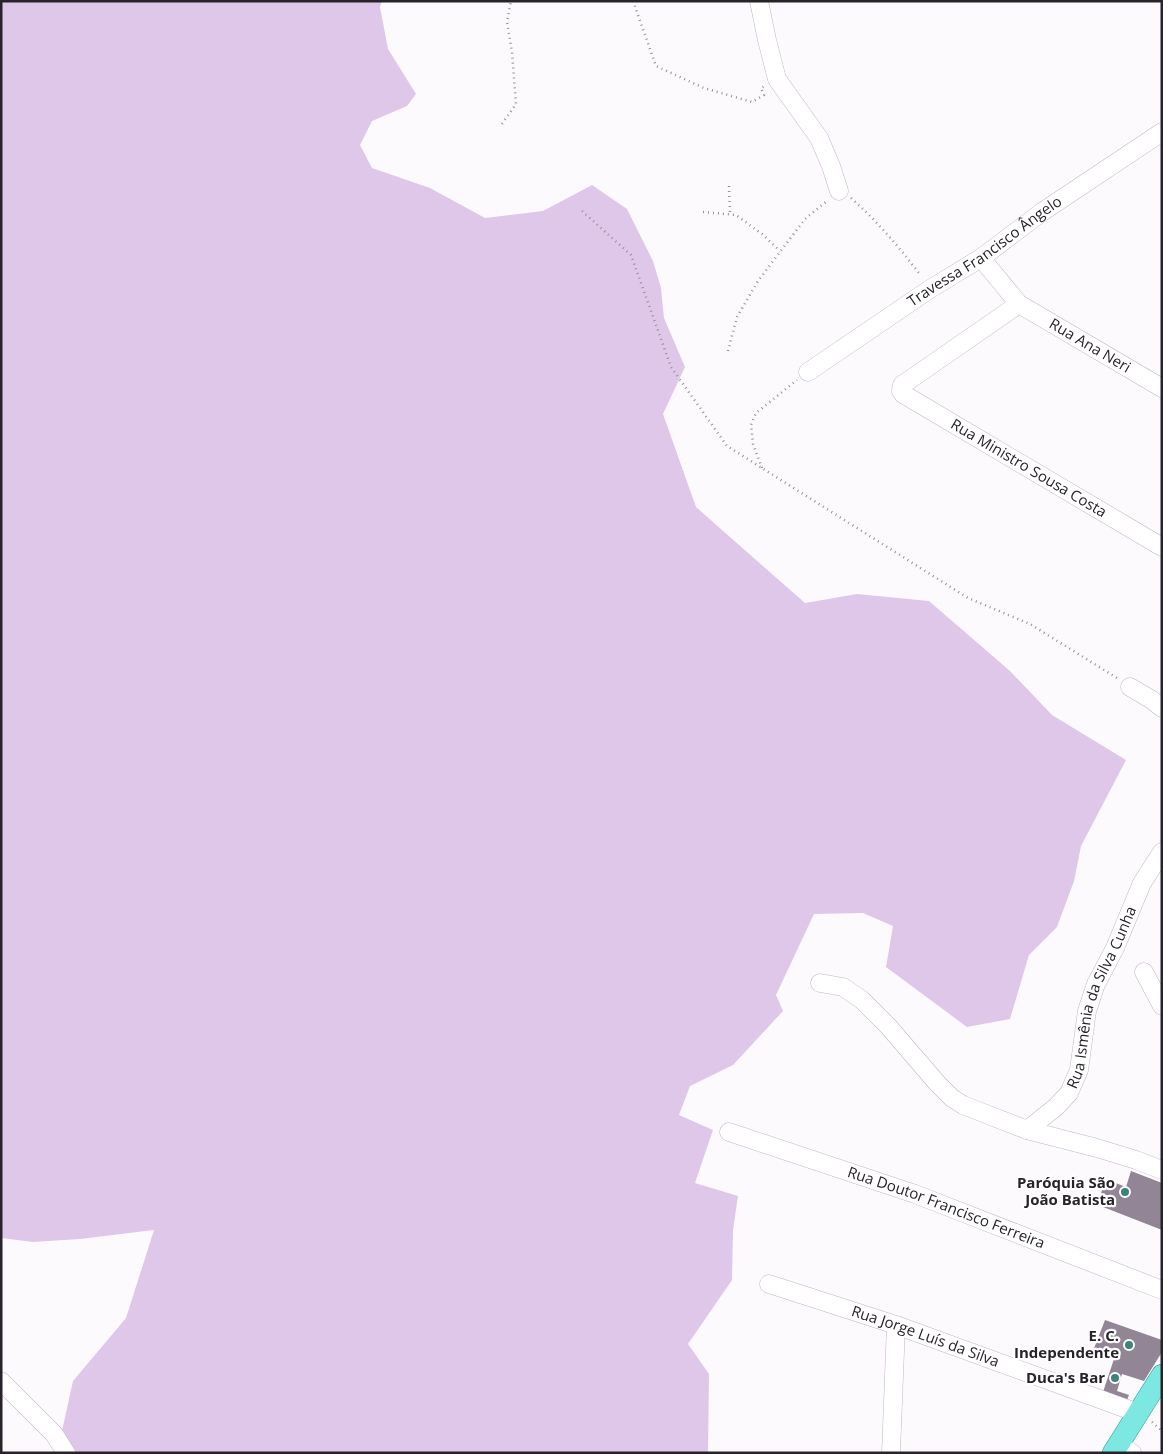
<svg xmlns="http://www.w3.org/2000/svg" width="1163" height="1454" font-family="'Open Sans',sans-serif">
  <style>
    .green { fill: #dfc7e9 }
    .building { fill: #918596 }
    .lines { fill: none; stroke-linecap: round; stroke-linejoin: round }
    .minor-casing { stroke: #c2b5c8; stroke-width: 19 }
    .major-casing { stroke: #279994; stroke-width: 22 }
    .path { stroke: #959196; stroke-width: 2.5; stroke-dasharray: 1 4; stroke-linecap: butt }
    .minor { stroke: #fff; stroke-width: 18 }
    .major { stroke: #7de8e1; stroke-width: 21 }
    .poi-dot { fill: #3c837c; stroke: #fff; stroke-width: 2 }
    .labels { text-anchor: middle; stroke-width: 4.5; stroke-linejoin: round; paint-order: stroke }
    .street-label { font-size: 15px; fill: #28232a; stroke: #fff }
    .poi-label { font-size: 15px; font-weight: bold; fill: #28232a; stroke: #fff; text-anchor: end }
  </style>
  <rect width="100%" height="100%" fill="#fdfafe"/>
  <polygon class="green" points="1,1 382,1 380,7 388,49 416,94 407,106 372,121 360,145 372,168 430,188 485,218 543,211 592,185 627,209 653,261 661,288 664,318 685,367 663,414 696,507 805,603 857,594 929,601 1010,671 1052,715 1126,760 1081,846 1074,881 1057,927 1029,955 1010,1019 967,1027 886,967 893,926 863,913 814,914 776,995 783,1011 733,1065 690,1086 679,1115 713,1130 695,1183 738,1196 733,1230 732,1280 688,1344 709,1374 708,1453 58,1453 58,1449 73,1381 126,1318 154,1230 80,1239 33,1242 1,1238"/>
  <g class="building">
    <polygon points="1131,1171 1162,1183 1162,1230 1098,1205 1105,1179 1126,1187"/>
    <polygon points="1105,1320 1162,1340 1162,1352 1144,1381 1122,1374 1117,1391 1129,1395 1127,1400 1103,1392 1114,1359 1093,1351"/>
  </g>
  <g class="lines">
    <g class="minor-casing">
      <g id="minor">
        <polyline points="759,1 767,40 777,79 819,138 831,166 839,191"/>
        <path id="s1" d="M 981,258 L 1019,304 L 1162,388"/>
        <path id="s2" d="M 1019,304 L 902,385 L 901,391 L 903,394 L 1162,547"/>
        <path id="s3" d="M 808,372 L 930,289 L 981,258 L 1042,212 L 1162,132"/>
        <polyline points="1130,687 1152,700 1162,708"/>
        <polyline points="1144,972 1162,1006"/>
        <polyline points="820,983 843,987 862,1000 888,1026 937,1083 952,1098 963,1105 1027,1130 1097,1148 1136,1160 1162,1170"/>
        <path id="s4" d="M 1027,1130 L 1056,1107 L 1069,1093 L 1079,1070 L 1087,1011 L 1096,984 L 1115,948 L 1142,883 L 1162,852"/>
        <path id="s5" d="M 729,1132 L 915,1194 L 1162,1290"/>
        <path id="s6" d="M 769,1284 L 896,1325 L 1138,1413"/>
        <polyline points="1,1381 54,1434 66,1453"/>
        <polyline points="1119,1444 1132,1453"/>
        <polyline points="891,1453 896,1325"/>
      </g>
    </g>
    <g class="major-casing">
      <polyline id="major" points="1113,1453 1162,1375"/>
    </g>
    <g class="path">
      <polyline points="633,1 656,66 704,88 752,102 764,95 761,88 765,86"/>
      <polyline points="502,124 516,104 512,52 507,22 511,1"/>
      <polyline points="729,186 730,214"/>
      <path d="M 851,198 C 878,222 900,248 921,276"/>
      <polyline points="582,211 631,255 671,367 727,446 968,598 1030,624 1117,678"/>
      <polyline points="703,212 736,215 762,234 780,251"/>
      <polyline points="728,351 737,317 758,281 805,219 827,201"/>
      <polyline points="762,468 753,444 751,425 756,413 797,380"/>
      <polyline points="1152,1422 1162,1431"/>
    </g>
    <use href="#minor" class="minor"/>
    <use href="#major" class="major"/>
  </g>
  <g class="poi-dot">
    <circle cx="1125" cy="1192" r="5"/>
    <circle cx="1129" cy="1345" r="5"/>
    <circle cx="1115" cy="1378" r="5"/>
  </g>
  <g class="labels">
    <g class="street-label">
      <text dy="5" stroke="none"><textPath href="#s3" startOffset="214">Travessa Francisco Ângelo</textPath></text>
      <text dy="5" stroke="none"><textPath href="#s1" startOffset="142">Rua Ana Neri</textPath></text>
      <text dy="5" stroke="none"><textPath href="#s2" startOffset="298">Rua Ministro Sousa Costa</textPath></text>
      <text dy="5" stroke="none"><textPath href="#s4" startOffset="158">Rua Ismênia da Silva Cunha</textPath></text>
      <text dy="5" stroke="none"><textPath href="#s5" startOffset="230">Rua Doutor Francisco Ferreira</textPath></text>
      <text dy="5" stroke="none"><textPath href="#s6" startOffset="165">Rua Jorge Luís da Silva</textPath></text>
    </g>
    <g class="poi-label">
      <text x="1115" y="1188">Paróquia São<tspan x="1115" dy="17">João Batista</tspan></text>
      <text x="1119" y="1341">E. C.<tspan x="1119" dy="17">Independente</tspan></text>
      <text x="1105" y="1383">Duca's Bar</text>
    </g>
  </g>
  <rect width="1163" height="1454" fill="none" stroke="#28232a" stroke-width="5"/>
</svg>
